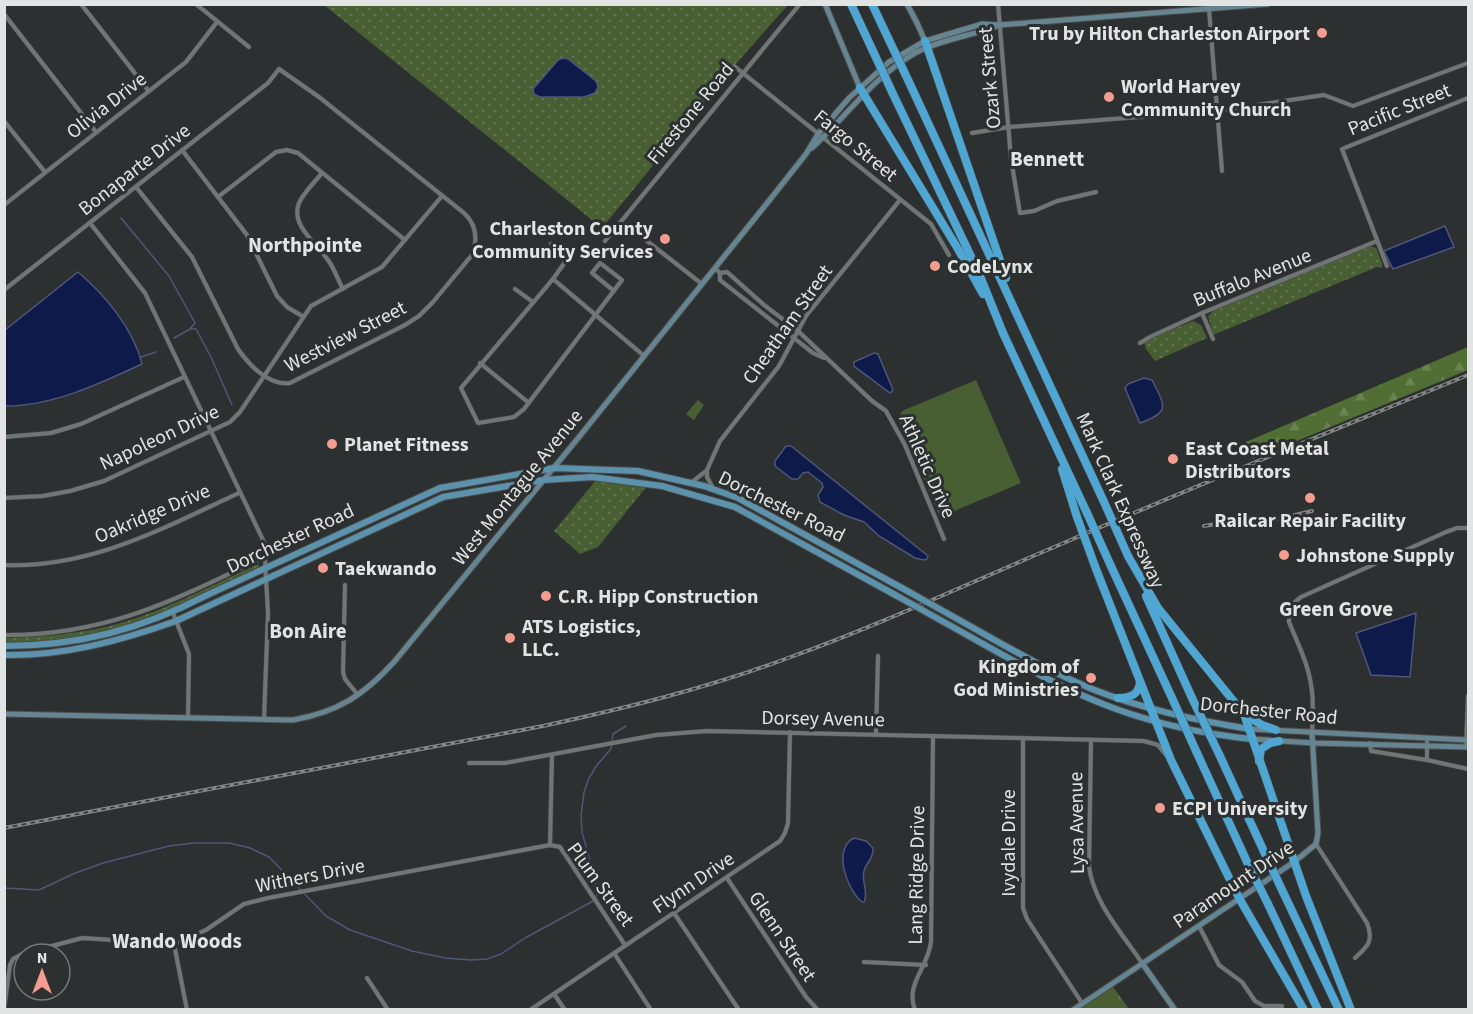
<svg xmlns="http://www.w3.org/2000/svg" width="1473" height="1014" font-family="'Source Sans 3',sans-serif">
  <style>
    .grass { fill: url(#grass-dots) }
    .forest { fill: url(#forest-firs) }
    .park { fill: url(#park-tufts) }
    .garden { fill: #485e33 }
    .water { fill: #0e1a4a; stroke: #4e5778; stroke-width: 1.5 }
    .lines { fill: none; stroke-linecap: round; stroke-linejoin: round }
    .stream { stroke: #4e5778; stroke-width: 1.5 }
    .street-casing { stroke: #4a4d4d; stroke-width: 5 }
    .secondary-casing { stroke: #4a4d4d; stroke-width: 7 }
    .primary-casing { stroke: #4a4d4d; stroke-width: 8 }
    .highway-casing { stroke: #4a4d4d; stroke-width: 9 }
    .street { stroke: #717575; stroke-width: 4 }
    .secondary { stroke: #678491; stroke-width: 5 }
    .primary { stroke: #5d92ad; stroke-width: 6 }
    .highway { stroke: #50a6d2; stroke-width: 8 }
    .rail-casing { stroke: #848686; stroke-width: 4 }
    .rail { stroke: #2d3030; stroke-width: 1.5; stroke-dasharray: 4.5; stroke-linecap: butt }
    .primary-bridge-casing { stroke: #4a4d4d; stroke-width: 8; stroke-linecap: butt }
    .highway-bridge-casing { stroke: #4a4d4d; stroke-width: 9; stroke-linecap: butt }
    .primary-bridge { stroke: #5d92ad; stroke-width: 6 }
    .highway-bridge { stroke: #50a6d2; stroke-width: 8 }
    .poi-dot { fill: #f59c90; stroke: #2d3030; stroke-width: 2 }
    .labels { text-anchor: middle; stroke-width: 6; stroke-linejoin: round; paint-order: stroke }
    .poi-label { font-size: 20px; font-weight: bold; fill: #e2e4e4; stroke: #2d3030; text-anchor: start }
    .street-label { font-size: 20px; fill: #e2e4e4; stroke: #2d3030 }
    .neighbourhood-label { font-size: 21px; font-weight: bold; fill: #e2e4e4; stroke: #2d3030 }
  </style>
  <defs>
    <pattern id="grass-dots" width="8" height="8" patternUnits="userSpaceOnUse" patternTransform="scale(1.5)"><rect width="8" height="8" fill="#485e33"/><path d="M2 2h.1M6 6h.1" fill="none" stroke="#627550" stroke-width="1.8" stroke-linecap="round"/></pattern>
    <pattern id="forest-firs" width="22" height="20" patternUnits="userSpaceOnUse" patternTransform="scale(1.5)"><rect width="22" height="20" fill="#516e34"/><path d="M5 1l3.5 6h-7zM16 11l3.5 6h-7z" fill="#6a8351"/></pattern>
    <pattern id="park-tufts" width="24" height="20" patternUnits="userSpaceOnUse" patternTransform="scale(1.5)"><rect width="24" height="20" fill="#485e33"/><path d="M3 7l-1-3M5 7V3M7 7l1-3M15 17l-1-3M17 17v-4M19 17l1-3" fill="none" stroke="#627550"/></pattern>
  </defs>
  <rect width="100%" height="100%" fill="#2d3030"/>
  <g class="grass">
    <polygon points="324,5 788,5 734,66 602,228"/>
    <polygon points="1370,246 1376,248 1382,263 1382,268 1377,267 1213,335 1208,316 1213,311"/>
    <polygon points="1193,321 1201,325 1207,338 1155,361 1146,349 1144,341"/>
    <polygon points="596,480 647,486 598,547 580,554 554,531"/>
    <path d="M 258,564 L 260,567 L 255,571 C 221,586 188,603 154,617 C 107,636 55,642 5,643 L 4,638 C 35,637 66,635 96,629 C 154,617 205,588 258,564 Z"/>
  </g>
  <polygon class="forest" points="1468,347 1468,370 1253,459 1246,442"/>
  <g class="park">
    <polygon points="698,400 704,405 694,420 686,414"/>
    <polygon points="1111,984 1129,1009 1073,1010"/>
  </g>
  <polygon class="garden" points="976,380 1021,483 940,517 898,418 902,411"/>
  <g class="water">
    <polygon points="563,58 568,59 596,81 598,87 595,93 584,97 540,97 534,94 533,89 558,60"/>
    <polygon points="1445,226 1454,247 1393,269 1384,251"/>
    <path d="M 78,272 C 105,295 133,328 142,364 C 99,384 53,406 5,406 L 5,330 Z"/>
    <polygon points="874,353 878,354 893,390 890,393 854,366 854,362"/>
    <path d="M 1144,378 L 1152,380 C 1165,406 1171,412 1140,423 L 1125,388 L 1128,384 Z"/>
    <polygon points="786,446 791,446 928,556 927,559 924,560 915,558 879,536 864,522 844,515 820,502 818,495 823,487 822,483 808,472 803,473 798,479 792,479 775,466 775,461"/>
    <polygon points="1416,613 1410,677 1371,675 1356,633"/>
    <path d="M 854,838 L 866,841 L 873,848 C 874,859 866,862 864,871 C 861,882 869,891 864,902 L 862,902 C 847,890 832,849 854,838 Z"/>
  </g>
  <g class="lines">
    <g class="stream">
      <polyline points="121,218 169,276 195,323 190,329"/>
      <polyline points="174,338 190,329 196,329 212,359 232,405"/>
      <polyline points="141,357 156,352"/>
      <polyline points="4,888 39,890 73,874 103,863 169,846 194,843 229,843 250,848 269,857 326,916 350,930 412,951 445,958 471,960 487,959 501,954 525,938 595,900 597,893 595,879 582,832 581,816 584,792 589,778 597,765 611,749 613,734 626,726"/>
    </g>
    <g class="street-casing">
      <g id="street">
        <polyline points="81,4 148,90"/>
        <polyline points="196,4 249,47"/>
        <polyline points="998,4 1011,159 1020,213 1034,211 1057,201 1096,192"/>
        <polyline points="1209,9 1222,171"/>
        <polyline points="4,14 96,132"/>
        <polyline points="734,66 931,224 949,255"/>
        <polyline points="4,121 45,172"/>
        <polyline points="972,133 1009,127 1217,111 1324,95 1353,106 1468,63"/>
        <polyline points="182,150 247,235 277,296 287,307 302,316"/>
        <path d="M 322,173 C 315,182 304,192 299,203 C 290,225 317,244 328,260 C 334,268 338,280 343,289"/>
        <polyline points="218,197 276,152 287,150 298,153 405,240"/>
        <polyline points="4,205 186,62 217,22"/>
        <polyline points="90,223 145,293 264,542 268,613 264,719"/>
        <polyline points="642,237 702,284"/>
        <polyline points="605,241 800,4"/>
        <polyline points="551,244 568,258 553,279 643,355"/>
        <polyline points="1387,266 1342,149 1468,98"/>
        <polyline points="715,268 720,273 727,272 764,305 797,330 872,401 886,411 905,445 944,539"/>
        <polyline points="720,273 720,280 813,353 824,358"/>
        <polyline points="553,279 461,388 478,423 514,417 524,409 622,280 600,263 592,273 614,291"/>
        <polyline points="515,289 533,302"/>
        <path d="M 4,290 L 268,83 L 279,69 L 319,97 L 464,213 C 477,225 478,239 472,255 L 433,302 L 419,316 L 405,325 L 290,383 C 269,386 249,365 238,349 L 192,257 L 136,187"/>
        <polyline points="1202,313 1213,339"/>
        <polyline points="1140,343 1150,337 1202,313 1377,241"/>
        <polyline points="480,363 529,403"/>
        <polyline points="4,437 51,433 81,424 184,377"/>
        <polyline points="692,482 706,471"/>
        <polyline points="713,488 707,477 707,470 720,441 779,366 806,316 900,200"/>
        <polyline points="4,498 43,496 70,491 104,481 230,422 240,412 311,306 382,267 442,196"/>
        <path d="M 4,565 C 92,568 163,528 239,493"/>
        <polyline points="345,585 343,672 345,679 358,695"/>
        <polyline points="173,613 189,654 188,718"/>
        <path d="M 4,635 C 107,636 177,599 266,556"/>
        <path d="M 1312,732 C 1313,716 1314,700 1311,685 C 1308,663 1297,642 1289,622 L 1289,617 L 1295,602 L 1301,597 L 1446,532 L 1457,528 L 1468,528"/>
        <polyline points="876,734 878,656"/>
        <polyline points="1023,738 1023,908 1027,919 1082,1003"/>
        <polyline points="1427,738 1427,760 1468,769"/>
        <path d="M 1091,740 L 1089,867 C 1094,903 1122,933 1142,963"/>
        <polyline points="1370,743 1371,751 1427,760"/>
        <polyline points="1466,747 1468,696"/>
        <polyline points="469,763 505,763 656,735 707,731 1144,741 1158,745 1166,755"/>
        <path d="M 1316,844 L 1367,923 C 1374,941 1368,946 1355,958"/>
        <polyline points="550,845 552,755"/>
        <polyline points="727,878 806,997 818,1010"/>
        <polyline points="674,913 739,1010"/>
        <polyline points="1199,926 1219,965 1242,982 1255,1001 1264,1006 1282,1006"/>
        <polyline points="174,944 187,1010"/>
        <polyline points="614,953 651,1010"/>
        <polyline points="864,962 926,965"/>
        <polyline points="367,978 388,1010"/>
        <polyline points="554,994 565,1010"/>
        <polyline points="4,1009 10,965 13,959 22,954 82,938 174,944 206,930 244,904 268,898 550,845 560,847 625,945"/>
        <polyline points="530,1010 780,841 785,833 788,823 790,732"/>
        <path d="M 915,1010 C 905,984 928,968 931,942 L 933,736"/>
      </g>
    </g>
    <g class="secondary-casing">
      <g id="secondary">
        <polyline points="825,4 860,88"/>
        <polyline points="907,4 917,23 925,41"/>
        <path d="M 812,148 C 847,116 872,78 915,53 C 939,40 969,36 995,27"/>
        <path d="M 4,714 L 293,720 C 338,712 364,695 394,662 L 579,437 L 772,197 L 806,154 L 818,134 L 849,98 L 889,62 L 925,41 L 982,24 L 999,25 L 1268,4"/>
        <polyline points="1249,729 1468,740"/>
        <polyline points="1251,739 1313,743 1468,747"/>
        <polyline points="1142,963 1175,1010"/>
        <polyline points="1073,1010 1294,862 1316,844 1318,833 1312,733"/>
      </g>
    </g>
    <g class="primary-casing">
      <g id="primary">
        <path d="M 961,621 C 1004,645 1046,670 1092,689 C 1142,709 1195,720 1249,729"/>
        <path d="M 951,626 C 1005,656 1058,688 1116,709 C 1160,725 1205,734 1251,739"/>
        <path d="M 4,646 C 79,646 142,629 207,595 L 440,488 L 554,468 L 638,471 L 704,486 L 738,498 L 911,593"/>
        <path d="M 4,655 C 64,656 120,641 176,621 L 443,497 L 543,480 L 592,477 L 662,486 L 735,507 L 899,597"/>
      </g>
    </g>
    <g class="highway-casing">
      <g id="highway">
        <polyline points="851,4 872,49"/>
        <polyline points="872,4 889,40"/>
        <polyline points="925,41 1006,278"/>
        <polyline points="909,82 1104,502"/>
        <polyline points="860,88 958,249 983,294"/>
        <polyline points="893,94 978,271 1003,333 1087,513"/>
        <polyline points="1062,469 1077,517"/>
        <polyline points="1128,556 1158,608 1244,714 1306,896 1351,1010"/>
        <polyline points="1110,564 1172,698"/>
        <polyline points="1096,569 1171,760 1239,898 1304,1010"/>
        <polyline points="1146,596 1192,698"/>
        <path d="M 1118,698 C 1130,698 1139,695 1140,682"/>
        <polyline points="1244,714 1262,725 1276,730"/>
        <polyline points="1197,753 1248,864"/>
        <polyline points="1219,754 1266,856"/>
        <polyline points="1259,761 1261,749 1270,743 1279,741"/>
        <polyline points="1283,892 1339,1010"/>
        <polyline points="1268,904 1318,1010"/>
      </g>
    </g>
    <use href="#street" class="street"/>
    <use href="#secondary" class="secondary"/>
    <use href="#primary" class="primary"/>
    <use href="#highway" class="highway"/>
    <g class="rail-casing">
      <g id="rail">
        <polyline points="1204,526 1239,520 1274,520 1312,511"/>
        <path d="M 4,828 L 543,726 C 626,708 708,688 788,658 C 880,625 969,583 1059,545 C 1195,486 1332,431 1468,375"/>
      </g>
    </g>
    <use href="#rail" class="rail"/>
    <g class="primary-bridge-casing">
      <g id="primary-bridge">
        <polyline points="911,593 961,621"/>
        <polyline points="899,597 951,626"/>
      </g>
    </g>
    <g class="highway-bridge-casing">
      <g id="highway-bridge">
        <polyline points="889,40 909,82"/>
        <polyline points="872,49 893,94"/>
        <polyline points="1104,502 1128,556"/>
        <polyline points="1087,513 1110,564"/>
        <polyline points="1077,517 1096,569"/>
        <polyline points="1172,698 1197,753"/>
        <polyline points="1192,698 1219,754"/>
        <polyline points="1266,856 1283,892"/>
        <polyline points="1248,864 1268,904"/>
      </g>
    </g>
    <use href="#primary-bridge" class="primary-bridge"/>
    <use href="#highway-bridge" class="highway-bridge"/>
  </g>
  <g class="poi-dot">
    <circle cx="1322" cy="33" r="6"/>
    <circle cx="1109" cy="97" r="6"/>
    <circle cx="665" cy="239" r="6"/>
    <circle cx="935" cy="266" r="6"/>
    <circle cx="332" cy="444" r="6"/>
    <circle cx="1173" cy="459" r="6"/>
    <circle cx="1310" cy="498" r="6"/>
    <circle cx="1284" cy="555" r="6"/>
    <circle cx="323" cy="568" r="6"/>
    <circle cx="546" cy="596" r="6"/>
    <circle cx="510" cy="638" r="6"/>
    <circle cx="1091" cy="678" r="6"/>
    <circle cx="1160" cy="808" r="6"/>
  </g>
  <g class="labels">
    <g class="poi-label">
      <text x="1310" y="40" text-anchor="end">Tru by Hilton Charleston Airport</text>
      <text x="1121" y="93">World Harvey<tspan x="1121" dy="23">Community Church</tspan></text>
      <text x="653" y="235" text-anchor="end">Charleston County<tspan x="653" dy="23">Community Services</tspan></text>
      <text x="947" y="273">CodeLynx</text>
      <text x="344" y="451">Planet Fitness</text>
      <text x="1185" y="455">East Coast Metal<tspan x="1185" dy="23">Distributors</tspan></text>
      <text x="1310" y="527" text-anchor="middle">Railcar Repair Facility</text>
      <text x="1296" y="562">Johnstone Supply</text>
      <text x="335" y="575">Taekwando</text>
      <text x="558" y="603">C.R. Hipp Construction</text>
      <text x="522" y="633">ATS Logistics,<tspan x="522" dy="23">LLC.</tspan></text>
      <text x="1079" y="673" text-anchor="end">Kingdom of<tspan x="1079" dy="23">God Ministries</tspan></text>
      <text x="1172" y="815">ECPI University</text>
    </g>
    <g class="street-label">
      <text transform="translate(989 78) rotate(-95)" y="7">Ozark Street</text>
      <text transform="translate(106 105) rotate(-38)" y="7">Olivia Drive</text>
      <text transform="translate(1399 109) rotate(-22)" y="7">Pacific Street</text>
      <text transform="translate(690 113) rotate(-51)" y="7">Firestone Road</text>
      <text transform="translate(856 145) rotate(39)" y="7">Fargo Street</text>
      <text transform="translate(134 169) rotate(-38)" y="7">Bonaparte Drive</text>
      <text transform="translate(1252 277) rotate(-22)" y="7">Buffalo Avenue</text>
      <text transform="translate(787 324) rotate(-55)" y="7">Cheatham Street</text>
      <text transform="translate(345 336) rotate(-27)" y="7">Westview Street</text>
      <text transform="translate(159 437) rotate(-25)" y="7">Napoleon Drive</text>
      <text transform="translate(928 466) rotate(66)" y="7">Athletic Drive</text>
      <text transform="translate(517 487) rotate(-51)" y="7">West Montague Avenue</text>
      <text transform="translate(1121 500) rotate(66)" y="7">Mark Clark Expressway</text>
      <text transform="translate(782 506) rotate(26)" y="7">Dorchester Road</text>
      <text transform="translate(152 513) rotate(-23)" y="7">Oakridge Drive</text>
      <text transform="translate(290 538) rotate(-25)" y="7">Dorchester Road</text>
      <text transform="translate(1269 710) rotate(6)" y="7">Dorchester Road</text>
      <text transform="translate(823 718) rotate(1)" y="7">Dorsey Avenue</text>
      <text transform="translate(1076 823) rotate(-91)" y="7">Lysa Avenue</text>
      <text transform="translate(1008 843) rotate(-90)" y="7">Ivydale Drive</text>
      <text transform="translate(310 875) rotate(-11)" y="7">Withers Drive</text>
      <text transform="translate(916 875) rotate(-89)" y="7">Lang Ridge Drive</text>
      <text transform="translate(693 882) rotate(-34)" y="7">Flynn Drive</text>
      <text transform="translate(601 884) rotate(54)" y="7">Plum Street</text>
      <text transform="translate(1233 884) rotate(-34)" y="7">Paramount Drive</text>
      <text transform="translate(783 936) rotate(56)" y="7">Glenn Street</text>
    </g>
    <g class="neighbourhood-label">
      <text x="1047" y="166">Bennett</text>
      <text x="305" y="252">Northpointe</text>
      <text x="1336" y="616">Green Grove</text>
      <text x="308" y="638">Bon Aire</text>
      <text x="177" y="948">Wando Woods</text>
    </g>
  </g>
  <rect width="1473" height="1014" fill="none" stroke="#e2e4e4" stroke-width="12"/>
  <g transform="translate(42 972)"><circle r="28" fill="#2d3030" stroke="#757878" stroke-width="1.5"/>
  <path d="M0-4.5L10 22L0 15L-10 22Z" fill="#f59c90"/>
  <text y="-9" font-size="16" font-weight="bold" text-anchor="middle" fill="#e2e4e4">N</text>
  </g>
</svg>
